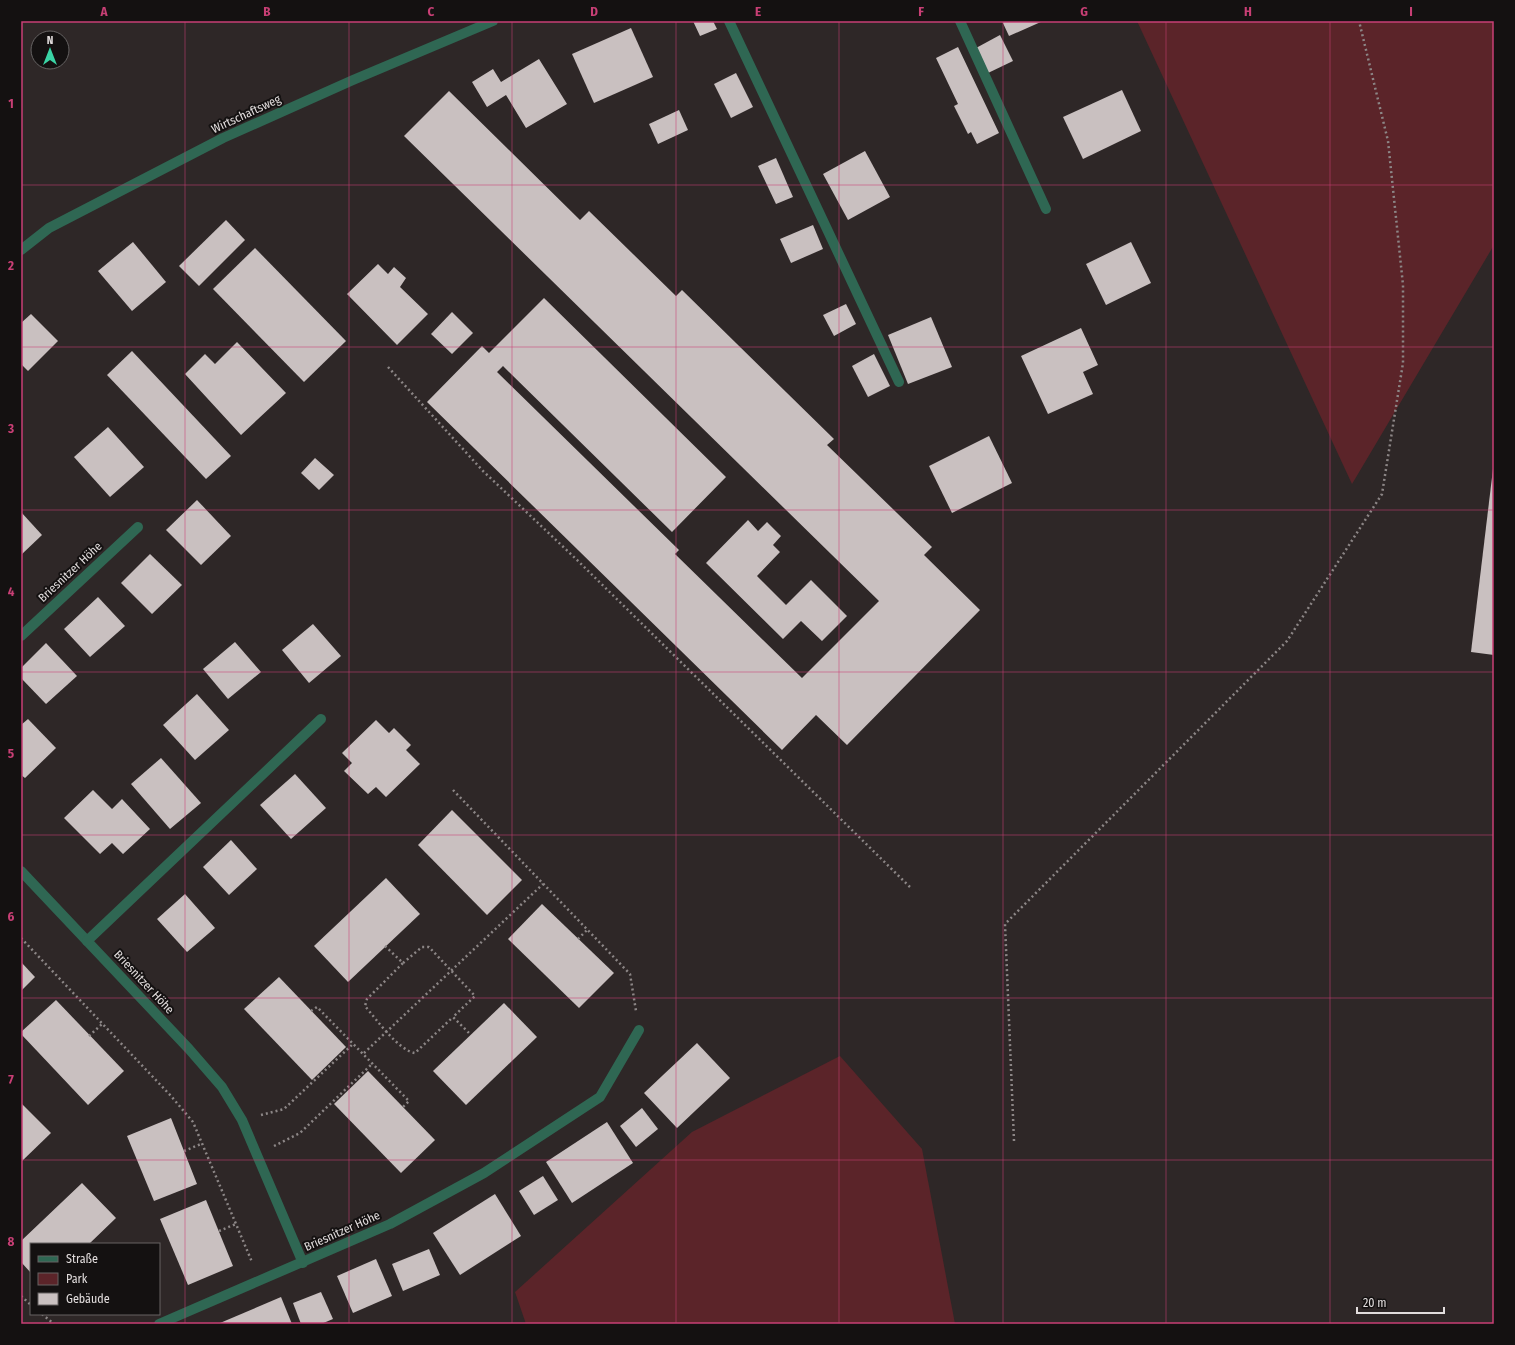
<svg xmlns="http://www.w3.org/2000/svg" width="1515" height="1345" font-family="'Fira Sans Condensed',sans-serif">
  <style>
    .green { fill: #5b2429 }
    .building { fill: #c9c0c0 }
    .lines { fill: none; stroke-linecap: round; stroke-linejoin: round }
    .path { stroke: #8c8686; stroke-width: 2.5; stroke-dasharray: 2 3; stroke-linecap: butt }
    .minor { stroke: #2f6753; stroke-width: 10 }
    .grid { fill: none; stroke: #c83f75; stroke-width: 1; stroke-opacity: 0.55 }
    .labels { text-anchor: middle; stroke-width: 4; stroke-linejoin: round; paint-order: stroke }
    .street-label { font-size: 12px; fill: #e2dddd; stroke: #141111 }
    .neatline { fill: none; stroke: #c83f75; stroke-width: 1.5 }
    .grid-label { font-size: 13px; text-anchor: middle; font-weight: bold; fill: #c83f75 }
  </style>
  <rect width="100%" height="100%" fill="#2e2727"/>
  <g class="green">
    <polygon points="1137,21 1494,21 1494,245 1352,484"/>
    <polygon points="840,1056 922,1149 955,1324 526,1324 515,1292 692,1132"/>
  </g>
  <g class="building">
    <polygon points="693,21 713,21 717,29 700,36"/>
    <polygon points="1002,21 1043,21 1009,36"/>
    <polygon points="631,28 653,77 594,103 572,54"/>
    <polygon points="1000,35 1013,61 988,73 976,48"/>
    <polygon points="958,47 999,133 977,144 971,132 968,134 954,106 958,104 936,58"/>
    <polygon points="539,59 567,104 526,128 506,95 487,107 472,82 493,69 501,82"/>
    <polygon points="736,73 753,107 731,118 714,84"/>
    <polygon points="1122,90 1141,131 1083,159 1063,117"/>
    <polygon points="449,91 580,220 589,211 676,296 682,290 834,439 827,445 932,547 924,555 980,610 847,745 816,715 782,750 427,402 482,346 489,353 544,298 726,477 672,532 503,366 497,372 679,550 675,554 802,678 879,601 404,136"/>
    <polygon points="679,110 688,130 658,144 649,124"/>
    <polygon points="865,151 890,197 848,220 823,174"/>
    <polygon points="776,158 793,197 776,204 758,166"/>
    <polygon points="226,220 245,240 199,286 179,266"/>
    <polygon points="813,225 823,249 791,263 780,239"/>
    <polygon points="133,242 166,282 132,311 98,271"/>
    <polygon points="1131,242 1151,283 1106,305 1086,264"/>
    <polygon points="255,248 346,341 304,382 213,289"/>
    <polygon points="378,264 388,274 394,267 406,278 400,287 428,314 397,345 347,294"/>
    <polygon points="846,304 856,324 834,336 823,315"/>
    <polygon points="452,312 473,333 452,354 431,334"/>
    <polygon points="31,314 58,341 28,371 21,364 21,323"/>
    <polygon points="931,317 952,367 908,384 888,335"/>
    <polygon points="1081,328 1098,365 1083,372 1093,394 1048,414 1021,356"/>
    <polygon points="237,342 286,393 241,435 185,374 205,354 215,364"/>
    <polygon points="132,351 231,456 206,479 107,375"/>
    <polygon points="874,354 890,386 868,397 852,366"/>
    <polygon points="108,427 144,467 110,497 74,457"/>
    <polygon points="989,436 1012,483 952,513 929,466"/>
    <polygon points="315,458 334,475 319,490 301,473"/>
    <polygon points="1493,469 1494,469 1494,655 1471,652"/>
    <polygon points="197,500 231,536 201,565 166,530"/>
    <polygon points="21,512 42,535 21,555"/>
    <polygon points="748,520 758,531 767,522 781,536 773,545 780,552 757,576 786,605 811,580 847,616 822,641 801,621 783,639 706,563"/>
    <polygon points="150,554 182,585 152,614 121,583"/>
    <polygon points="98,597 125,626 90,657 64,629"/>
    <polygon points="313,624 341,656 309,683 282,650"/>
    <polygon points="235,642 261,672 228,699 203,669"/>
    <polygon points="46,643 77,676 46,704 21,678 21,668"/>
    <polygon points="197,694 229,730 195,760 163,725"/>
    <polygon points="28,719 56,748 25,778 21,775 21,725"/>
    <polygon points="376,720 389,733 394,728 411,745 406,750 420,764 386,797 376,787 368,794 344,771 352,763 342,753"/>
    <polygon points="161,758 201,803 170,829 131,784"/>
    <polygon points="295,774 326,808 291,839 260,805"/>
    <polygon points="93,790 112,809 122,799 150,829 123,854 112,843 100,854 64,818"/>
    <polygon points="452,810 522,880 487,915 418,845"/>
    <polygon points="231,840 257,869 229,895 203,867"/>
    <polygon points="386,878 420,914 348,982 314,946"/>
    <polygon points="185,894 215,928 187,952 157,919"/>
    <polygon points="542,904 614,973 579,1008 508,939"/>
    <polygon points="21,962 35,977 21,991"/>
    <polygon points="279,977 346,1047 312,1080 244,1009"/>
    <polygon points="56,1000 124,1071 88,1105 21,1034 21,1032"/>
    <polygon points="504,1003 537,1037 466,1105 433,1071"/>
    <polygon points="697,1043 730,1078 677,1128 644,1093"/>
    <polygon points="368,1071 435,1140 401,1173 334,1104"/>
    <polygon points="21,1103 51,1133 21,1162"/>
    <polygon points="642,1108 658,1129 636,1147 620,1126"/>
    <polygon points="171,1118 197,1184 154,1201 127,1136"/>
    <polygon points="607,1122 633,1163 572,1203 546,1162"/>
    <polygon points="543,1176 558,1200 534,1215 519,1191"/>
    <polygon points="82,1183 116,1218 89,1244 31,1244 31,1273 21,1262 21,1241"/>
    <polygon points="495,1194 521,1236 460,1275 433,1233"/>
    <polygon points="206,1200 233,1266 188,1285 160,1219"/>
    <polygon points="429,1249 440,1275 403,1291 392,1264"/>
    <polygon points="376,1259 392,1296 353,1313 337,1276"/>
    <polygon points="321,1292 333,1319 321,1324 301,1324 293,1303"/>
    <polygon points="281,1297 292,1324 220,1324 220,1323"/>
  </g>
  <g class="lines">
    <g class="path">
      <polyline points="388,367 483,471 575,558 912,889"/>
      <polyline points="453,790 630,974 636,1011"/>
      <polyline points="21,938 171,1096 193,1122 252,1262"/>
      <polyline points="578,939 587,930"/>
      <path d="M 385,946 L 403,963 L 367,999 L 365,1006 C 376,1019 399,1051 415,1053 L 453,1017"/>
      <polyline points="403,963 422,947 429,947 475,996 453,1017 471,1035"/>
      <polyline points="311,1011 317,1007 409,1101 403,1107"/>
      <polyline points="89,1036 102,1024"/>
      <polyline points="364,1053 543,884"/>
      <polyline points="261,1115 284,1109 354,1043"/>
      <polyline points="1014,1141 1005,924 1287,641 1382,494 1403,363 1403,285 1388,141 1359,21"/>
      <polyline points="274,1146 300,1133 373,1063"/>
      <polyline points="184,1151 201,1144"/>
      <polyline points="219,1231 236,1224"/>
      <polyline points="21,1296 31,1305"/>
      <polyline points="42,1314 54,1324"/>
    </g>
    <g class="minor">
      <polyline points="729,21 899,382"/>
      <polyline points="960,21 1046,209"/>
      <polyline points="21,250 49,228 223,138 353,80 493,21"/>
      <polyline points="21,636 138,527"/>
      <polyline points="21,871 189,1049 222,1087 242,1120 303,1263"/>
      <polyline points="87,941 321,719"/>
      <polyline points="159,1324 390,1224 484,1173 600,1097 639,1030"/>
    </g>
  </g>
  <path class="grid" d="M 185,21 L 185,1324M 349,21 L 349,1324M 512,21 L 512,1324M 676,21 L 676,1324M 839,21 L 839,1324M 1003,21 L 1003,1324M 1166,21 L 1166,1324M 1330,21 L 1330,1324M 21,185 L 1494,185M 21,347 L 1494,347M 21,510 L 1494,510M 21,672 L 1494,672M 21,835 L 1494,835M 21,998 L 1494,998M 21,1160 L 1494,1160"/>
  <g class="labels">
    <g class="street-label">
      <text transform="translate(246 114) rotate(-25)" y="4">Wirtschaftsweg</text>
      <text transform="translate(70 572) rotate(-43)" y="4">Briesnitzer Höhe</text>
      <text transform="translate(144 982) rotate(47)" y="4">Briesnitzer Höhe</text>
      <text transform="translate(342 1231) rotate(-24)" y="4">Briesnitzer Höhe</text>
    </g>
  </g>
  <rect width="1515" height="1345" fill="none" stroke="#141111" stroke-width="44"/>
  <rect x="30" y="1243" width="130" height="72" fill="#141111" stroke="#666363"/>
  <rect x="38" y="1256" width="20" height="6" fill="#2f6753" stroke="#666363"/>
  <text x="66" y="1263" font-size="12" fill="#e2dddd">Straße</text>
  <rect x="38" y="1273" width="20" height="12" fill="#5b2429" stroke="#666363"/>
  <text x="66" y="1283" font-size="12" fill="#e2dddd">Park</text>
  <rect x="38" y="1293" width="20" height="12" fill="#c9c0c0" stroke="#666363"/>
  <text x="66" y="1303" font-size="12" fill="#e2dddd">Gebäude</text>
  <g transform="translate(50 50)"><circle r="19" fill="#141111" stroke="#666363"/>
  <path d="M0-3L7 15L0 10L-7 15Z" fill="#3ad4a5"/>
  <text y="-6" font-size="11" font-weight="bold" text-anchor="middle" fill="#e2dddd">N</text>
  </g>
  <path d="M1357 1307v6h87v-6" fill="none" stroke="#e2dddd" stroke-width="2"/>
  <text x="1363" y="1307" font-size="12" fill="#e2dddd" stroke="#141111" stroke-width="3" paint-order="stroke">20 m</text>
  <rect x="22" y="22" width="1471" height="1301" class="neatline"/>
  <g class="grid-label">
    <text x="104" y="16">A</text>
    <text x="267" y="16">B</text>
    <text x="431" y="16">C</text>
    <text x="594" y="16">D</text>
    <text x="758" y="16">E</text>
    <text x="921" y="16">F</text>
    <text x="1084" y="16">G</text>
    <text x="1248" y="16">H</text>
    <text x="1411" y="16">I</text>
    <text x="11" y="108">1</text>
    <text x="11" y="270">2</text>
    <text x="11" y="433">3</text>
    <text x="11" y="596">4</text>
    <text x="11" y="758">5</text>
    <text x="11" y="921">6</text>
    <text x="11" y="1084">7</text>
    <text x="11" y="1246">8</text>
  </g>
</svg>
